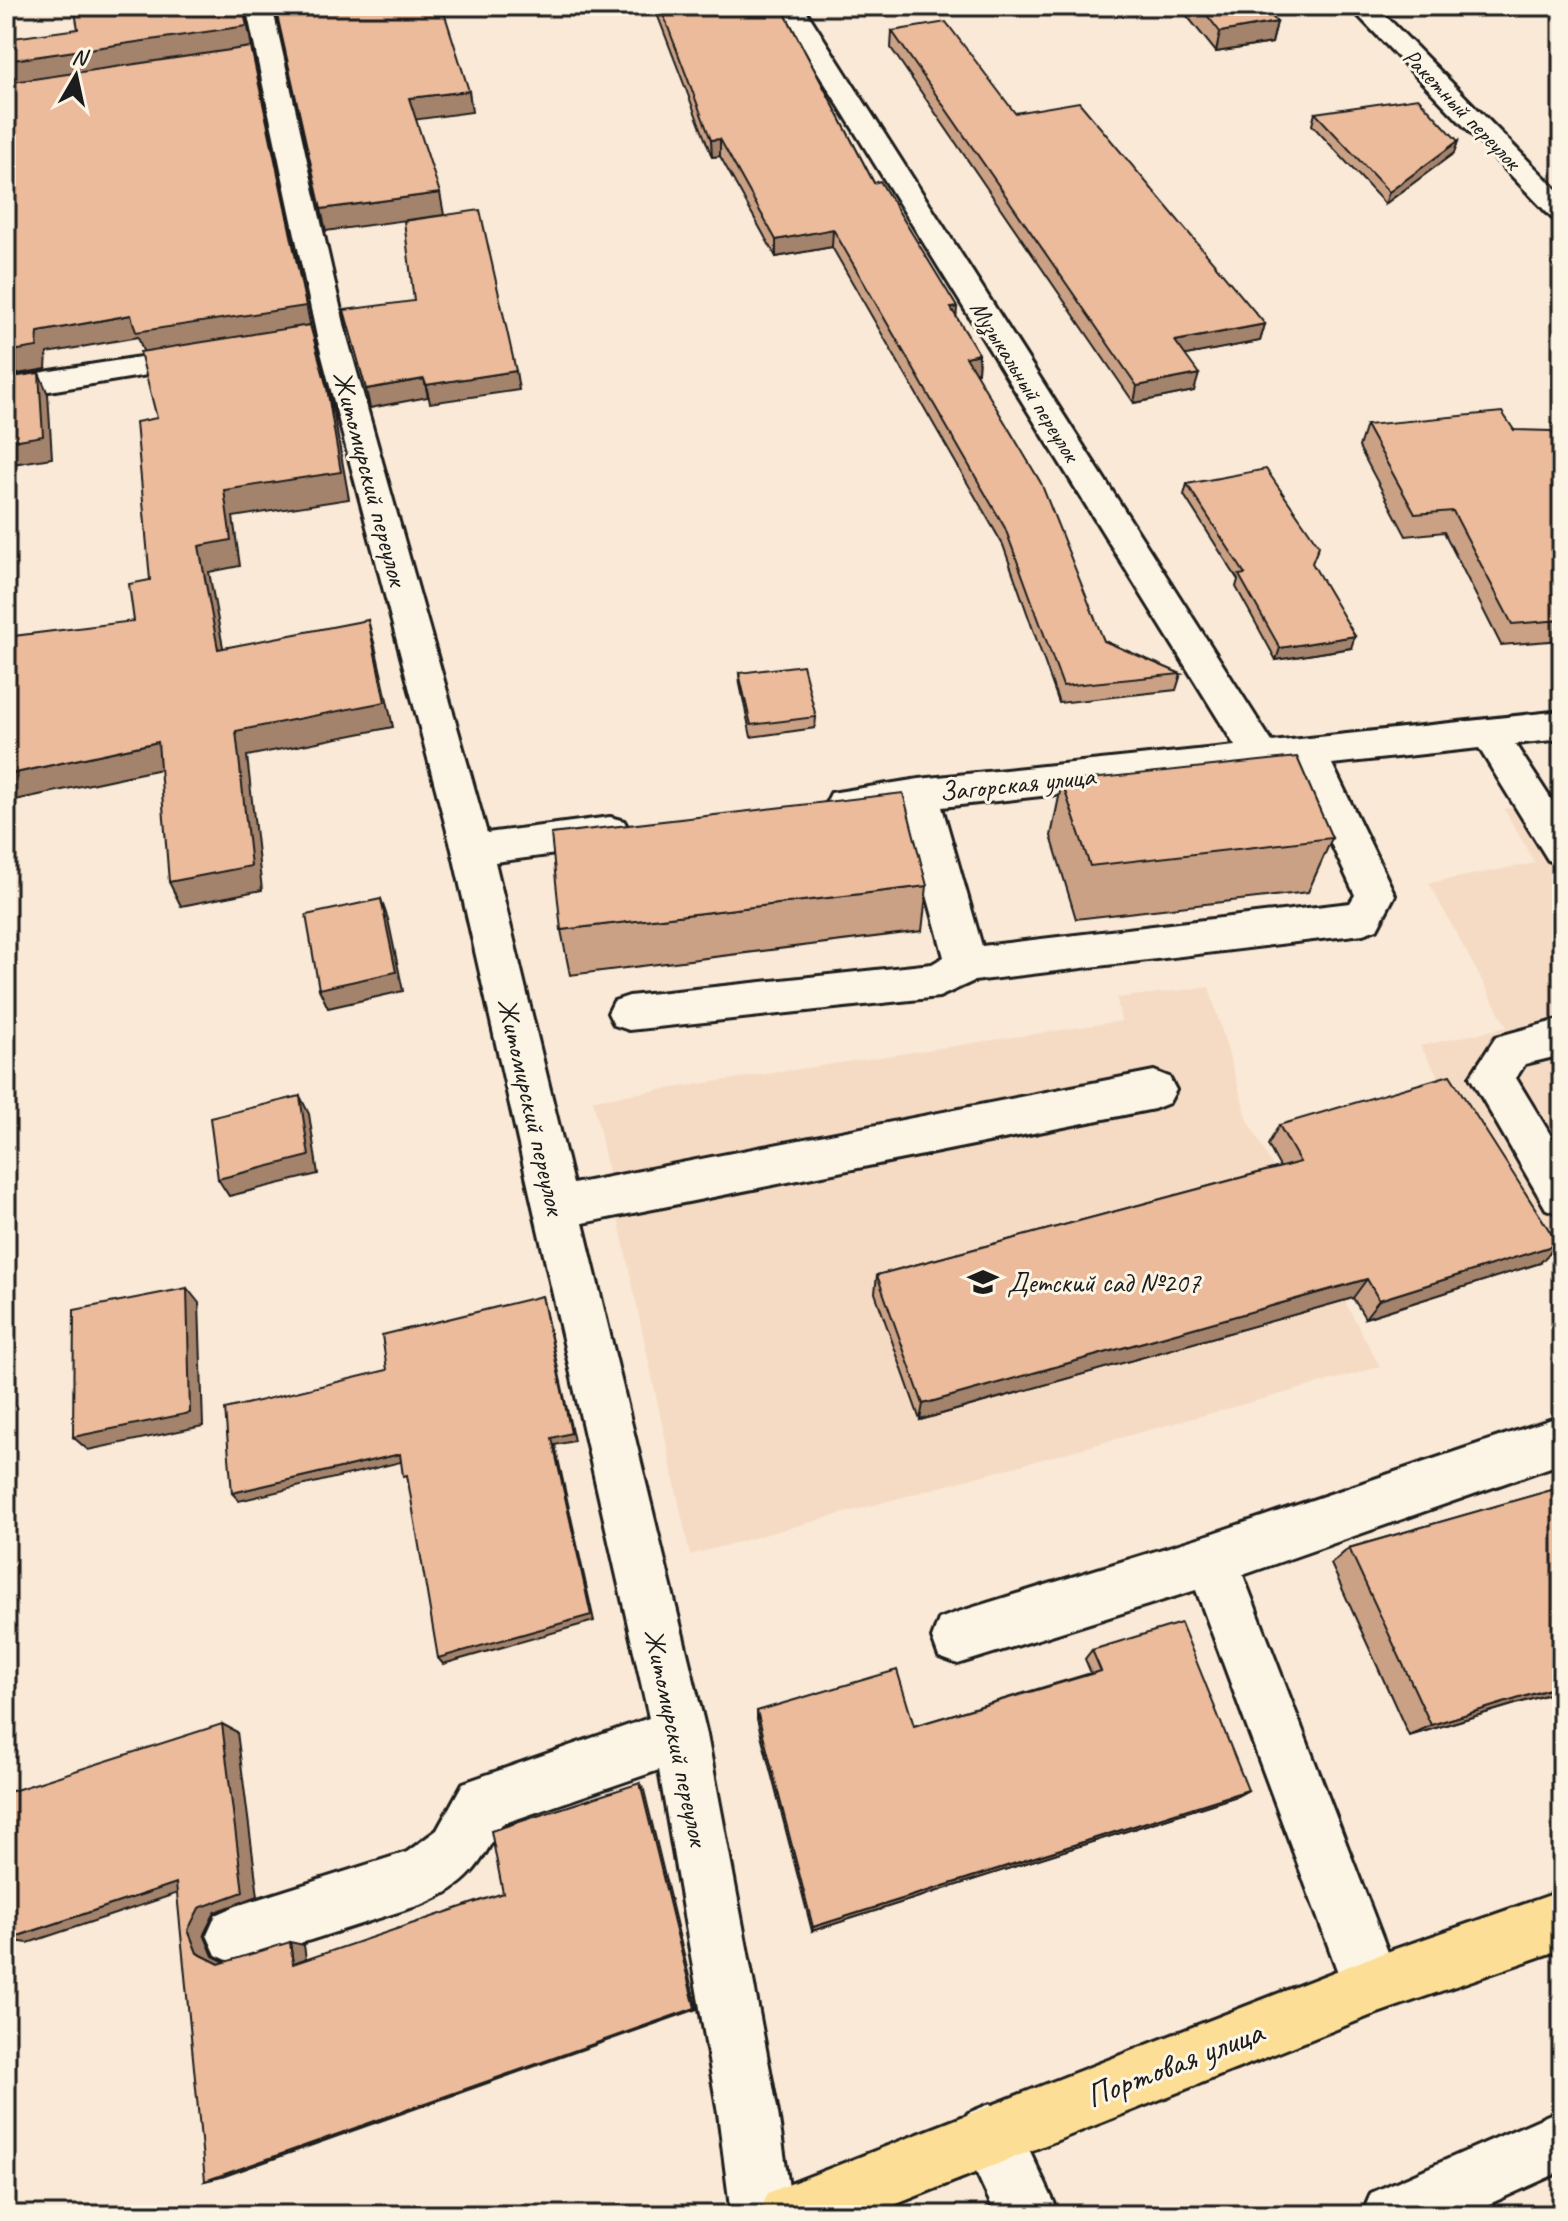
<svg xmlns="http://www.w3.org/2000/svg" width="1568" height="2221" font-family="Caveat,sans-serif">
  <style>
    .built { fill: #f5dbc4 }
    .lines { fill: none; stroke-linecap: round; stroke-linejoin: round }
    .minor-casing { stroke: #1c1c1c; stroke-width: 6 }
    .major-casing { stroke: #1c1c1c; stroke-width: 6 }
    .minor { fill: #fcf5e5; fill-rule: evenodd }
    .major { fill: #fcde96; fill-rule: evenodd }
    .wall { fill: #caa185; stroke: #1c1c1c; stroke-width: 2 }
    .shaded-wall { fill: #a4836c; stroke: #1c1c1c; stroke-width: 2 }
    .building { fill: #ebbb9b; stroke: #1c1c1c; stroke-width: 2 }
    .labels { text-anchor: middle; stroke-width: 6; stroke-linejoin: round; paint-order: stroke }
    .far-street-label { font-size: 24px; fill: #1c1c1c; stroke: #fcf5e5 }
    .street-label { font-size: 28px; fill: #1c1c1c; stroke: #fcf5e5 }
    .poi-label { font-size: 28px; fill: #1c1c1c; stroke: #fcf5e5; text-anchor: start }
    .near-street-label { font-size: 34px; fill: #1c1c1c; stroke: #fcf5e5 }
  </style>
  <rect width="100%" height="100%" fill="#f9e9d6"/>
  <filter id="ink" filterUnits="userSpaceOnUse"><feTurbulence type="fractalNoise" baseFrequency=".0125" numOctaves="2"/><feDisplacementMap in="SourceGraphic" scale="16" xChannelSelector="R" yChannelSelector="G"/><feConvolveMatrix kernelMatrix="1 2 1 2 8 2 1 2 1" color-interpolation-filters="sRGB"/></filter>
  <g filter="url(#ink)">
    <g class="built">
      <polygon points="1562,801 1562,1278 1420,1046 1507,1027 1429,883 1535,863 1504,809"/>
      <polygon points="1209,987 1248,1120 1380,1367 690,1555 593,1100 1121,1021 1117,998"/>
    </g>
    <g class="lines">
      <g class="minor-casing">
        <g id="minor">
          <path d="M 246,6 L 272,6 L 347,337 L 487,833 L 610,817 L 624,821 L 630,832 L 624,843 L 610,847 L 495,862 L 573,1184 L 1154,1071 L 1169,1077 L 1176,1090 L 1169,1103 L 1154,1109 L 583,1223 L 707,1735 L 778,2113 L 793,2215 L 731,2215 L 718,2113 L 659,1770 L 502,1824 C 479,1866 469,1885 423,1904 L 236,1964 L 216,1955 L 207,1935 L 216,1915 L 236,1906 L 407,1852 L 437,1830 L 463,1783 L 649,1718 L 452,850 L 317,337 Z"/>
          <path d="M 777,6 L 803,6 L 1272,742 L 1562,711 L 1562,739 L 1515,744 L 1562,816 L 1562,864 L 1548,860 L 1479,748 L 1332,764 L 1395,895 L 1377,929 L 1363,934 L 974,981 L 939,997 L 629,1030 L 614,1025 L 608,1013 L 614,1001 L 629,996 L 932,964 L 944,957 L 904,811 L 845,818 L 831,813 L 826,803 L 831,793 L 919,779 L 1235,746 ZM 1296,768 L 1355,895 L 1350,903 L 982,946 L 942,807 Z"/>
          <polygon points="1349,6 1376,6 1562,195 1562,221 1552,218"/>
          <polygon points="204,347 215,350 220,357 215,364 6,398 6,378"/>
          <polygon points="1562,1019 1562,1055 1525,1064 1516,1078 1562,1154 1562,1215 1546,1209 1470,1077 1496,1037"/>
          <polygon points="1552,1419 1562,1423 1562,1463 1243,1575 1401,1986 1393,2007 1372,2015 1351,2007 1343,1986 1196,1590 958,1664 939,1657 932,1638 939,1619 958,1612 1211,1534"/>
          <polygon points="990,2104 1012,2113 1060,2215 996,2215 959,2135 968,2113"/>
          <polygon points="1562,2109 1562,2171 1465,2215 1362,2215 1371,2193"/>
        </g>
      </g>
      <g class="major-casing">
        <polygon id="major" points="1562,1891 1562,1949 1372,2015 869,2215 759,2215 768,2193 790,2184 1372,1957"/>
      </g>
      <use href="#minor" class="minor"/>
      <use href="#major" class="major"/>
    </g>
    <g class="wall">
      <polygon points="654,6 781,6 874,183 979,354 978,372 975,372 1104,641 1181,674 1176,690 1059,703 1003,545 832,247 776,257 720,156 712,157"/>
      <polygon points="1179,6 1263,6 1277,22 1272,43 1216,52"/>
      <polygon points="892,31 1015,113 1265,324 1260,341 1185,355 1194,391 1134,403 891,48"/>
      <polygon points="1315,113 1458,141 1454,153 1385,204 1312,125"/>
      <polygon points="1366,425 1514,430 1562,448 1562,640 1501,645 1444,532 1406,536 1359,447"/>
      <polygon points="1187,484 1351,648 1276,660 1236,587 1238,580 1184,495"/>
      <polygon points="739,673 816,717 815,728 751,737 740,684"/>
      <polygon points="1062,782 1332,838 1308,892 1076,919 1051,836"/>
      <polygon points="927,886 922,931 570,975 561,930"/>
      <polygon points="1279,1125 1540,1263 1365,1318 1353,1298 920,1420 875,1293 877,1275 1280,1167 1268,1145"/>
      <polygon points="1562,1487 1562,1690 1409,1736 1331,1564 1349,1548"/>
      <polygon points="1092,1650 1248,1790 1237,1796 812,1931 757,1719 757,1711 914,1726 1091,1673 1085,1659"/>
    </g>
    <g class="shaded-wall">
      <polygon points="244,6 252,48 251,48 257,68 311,328 334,415 349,499 233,517 240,566 209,572 228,674 218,649 144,354 138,337 47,353 46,369 6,376 6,352 38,332 131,315 306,306 6,84 6,61"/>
      <polygon points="1277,22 1272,43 1216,52 1220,32"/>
      <polygon points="469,91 472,112 413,120 409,98"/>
      <polygon points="720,139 720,156 712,157 711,140"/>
      <polygon points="1458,141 1454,153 1385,204 1389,192"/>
      <polygon points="440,193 444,215 326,231 321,209"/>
      <polygon points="833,229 832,247 776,257 776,240"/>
      <polygon points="957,307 956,324 951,308"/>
      <polygon points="1265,324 1260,341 1171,358 1175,341"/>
      <polygon points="979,354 978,372 964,374 966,357"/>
      <polygon points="516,371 519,390 430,403 426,385"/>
      <polygon points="39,373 48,394 52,458 6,465 6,442"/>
      <polygon points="1199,374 1194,391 1134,403 1137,386"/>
      <polygon points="424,379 428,397 370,408 366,389"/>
      <polygon points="368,620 375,646 393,727 247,756 262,890 181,906 169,882 236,731"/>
      <polygon points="1355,636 1351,648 1276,660 1280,648"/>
      <polygon points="158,742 170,767 6,802 6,775"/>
      <polygon points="381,899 388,919 403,991 328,1008 319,989"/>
      <polygon points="300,1096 309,1114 318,1174 229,1196 218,1179"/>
      <polygon points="1558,1244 1540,1263 1365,1318 1379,1300"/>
      <polygon points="1367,1279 1353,1298 920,1420 923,1404"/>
      <polygon points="187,1288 199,1303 203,1426 88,1450 73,1437"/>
      <polygon points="542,1296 574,1441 555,1445 594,1621 443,1664 438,1658 552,1438"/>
      <polygon points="400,1454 405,1461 239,1501 232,1493"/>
      <polygon points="1562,1685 1562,1690 1409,1736 1431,1725"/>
      <polygon points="222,1724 237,1732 258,1896 215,1912 204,1934 213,1956 235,1967 219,1964 197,1953 188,1930"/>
      <polygon points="640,1783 644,1790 697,2009 222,2177 205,2181"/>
      <polygon points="1248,1790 1237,1796 812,1931 813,1927"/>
      <polygon points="176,1883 193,1888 28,1943 6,1940"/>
      <polygon points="290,1942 304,1945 307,1966 293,1964"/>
    </g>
    <g class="building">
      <polygon points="77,6 242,6 247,26 6,61 6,39 78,29 75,12 78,11"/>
      <polygon points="275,6 442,6 469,91 409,98 440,193 321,209"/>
      <polygon points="660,6 781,6 874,183 880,181 957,307 951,308 979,354 966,357 1041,483 1104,641 1181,674 1063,686 1005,528 833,229 776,240 720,139 711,140"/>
      <polygon points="1200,6 1263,6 1277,22 1220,32"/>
      <polygon points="946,22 1015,113 1079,102 1265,324 1175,341 1199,374 1137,386 892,31"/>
      <polygon points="251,47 306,306 136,332 131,315 38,332 37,347 6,352 6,263 10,263 6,224 6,83"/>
      <polygon points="1418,98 1458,141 1389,192 1315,113"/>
      <polygon points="480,210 516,371 426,385 424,379 366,389 344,310 414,301 404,221"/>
      <polygon points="310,325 327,388 341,472 224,490 231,540 199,546 218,649 368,620 385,702 236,731 251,866 169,882 158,742 6,775 6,637 134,621 129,584 150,580 136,422 157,418 140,352"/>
      <polygon points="39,373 43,436 6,442 6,378"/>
      <polygon points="1502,412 1514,430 1551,431 1562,448 1562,620 1512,624 1453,511 1415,514 1366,425"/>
      <polygon points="1266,469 1319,546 1312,563 1355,636 1280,648 1239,575 1245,574 1187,484"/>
      <polygon points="803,665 816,717 751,725 739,673"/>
      <polygon points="1297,757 1332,838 1090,866 1062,782"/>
      <polygon points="903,793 927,886 561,930 551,834"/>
      <polygon points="381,899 396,972 319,989 306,915"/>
      <polygon points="1450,1075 1558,1244 1379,1300 1367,1279 923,1404 877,1275 1300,1162 1279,1125"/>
      <polygon points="300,1096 309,1156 218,1179 210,1118"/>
      <polygon points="187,1288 190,1413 73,1437 74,1310"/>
      <polygon points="542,1296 571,1433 552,1438 591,1615 438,1658 407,1475 403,1476 400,1454 232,1493 225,1409 387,1370 382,1335"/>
      <polygon points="1562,1487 1562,1685 1431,1725 1349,1548"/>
      <polygon points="1181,1623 1248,1790 813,1927 757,1711 897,1670 914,1726 1101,1671 1092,1650"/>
      <polygon points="222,1724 243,1892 199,1908 188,1930 197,1953 219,1964 290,1942 293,1964 503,1893 491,1831 640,1783 695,2008 205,2181 176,1883 6,1940 6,1793"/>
    </g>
  </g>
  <defs>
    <g id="school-bare" transform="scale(2.4)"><path d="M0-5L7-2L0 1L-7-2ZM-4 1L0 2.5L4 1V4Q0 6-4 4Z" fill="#1c1c1c" stroke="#fcf5e5" stroke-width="2.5" paint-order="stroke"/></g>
  </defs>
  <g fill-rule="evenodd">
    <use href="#school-bare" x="983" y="1282"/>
  </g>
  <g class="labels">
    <g class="far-street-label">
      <text transform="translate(1462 109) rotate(46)" y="8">Ракетный переулок</text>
      <text transform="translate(1025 381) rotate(58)" y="8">Музыкальный переулок</text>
    </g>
    <g class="street-label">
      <text transform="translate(371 478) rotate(75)" y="10">Житомирский переулок</text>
      <text transform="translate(1017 783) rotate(-6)" y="10">Загорская улица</text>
      <text transform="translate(532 1106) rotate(77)" y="10">Житомирский переулок</text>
      <text transform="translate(677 1737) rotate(78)" y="10">Житомирский переулок</text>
    </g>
    <g class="poi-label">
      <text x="1007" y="1292">Детский сад №207</text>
    </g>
    <g class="near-street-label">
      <text transform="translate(1174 2063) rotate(-21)" y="12">Портовая улица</text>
    </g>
  </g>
  <rect width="1568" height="2221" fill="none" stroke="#fcf5e5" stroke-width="32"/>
  <rect x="16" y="16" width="1536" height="2189" fill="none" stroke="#1c1c1c" stroke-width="3" filter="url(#ink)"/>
  <g transform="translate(76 76) rotate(9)" stroke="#fcf5e5" stroke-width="6" paint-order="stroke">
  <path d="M0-6L14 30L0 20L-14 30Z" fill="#1c1c1c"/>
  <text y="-12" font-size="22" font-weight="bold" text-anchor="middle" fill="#1c1c1c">N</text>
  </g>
</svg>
